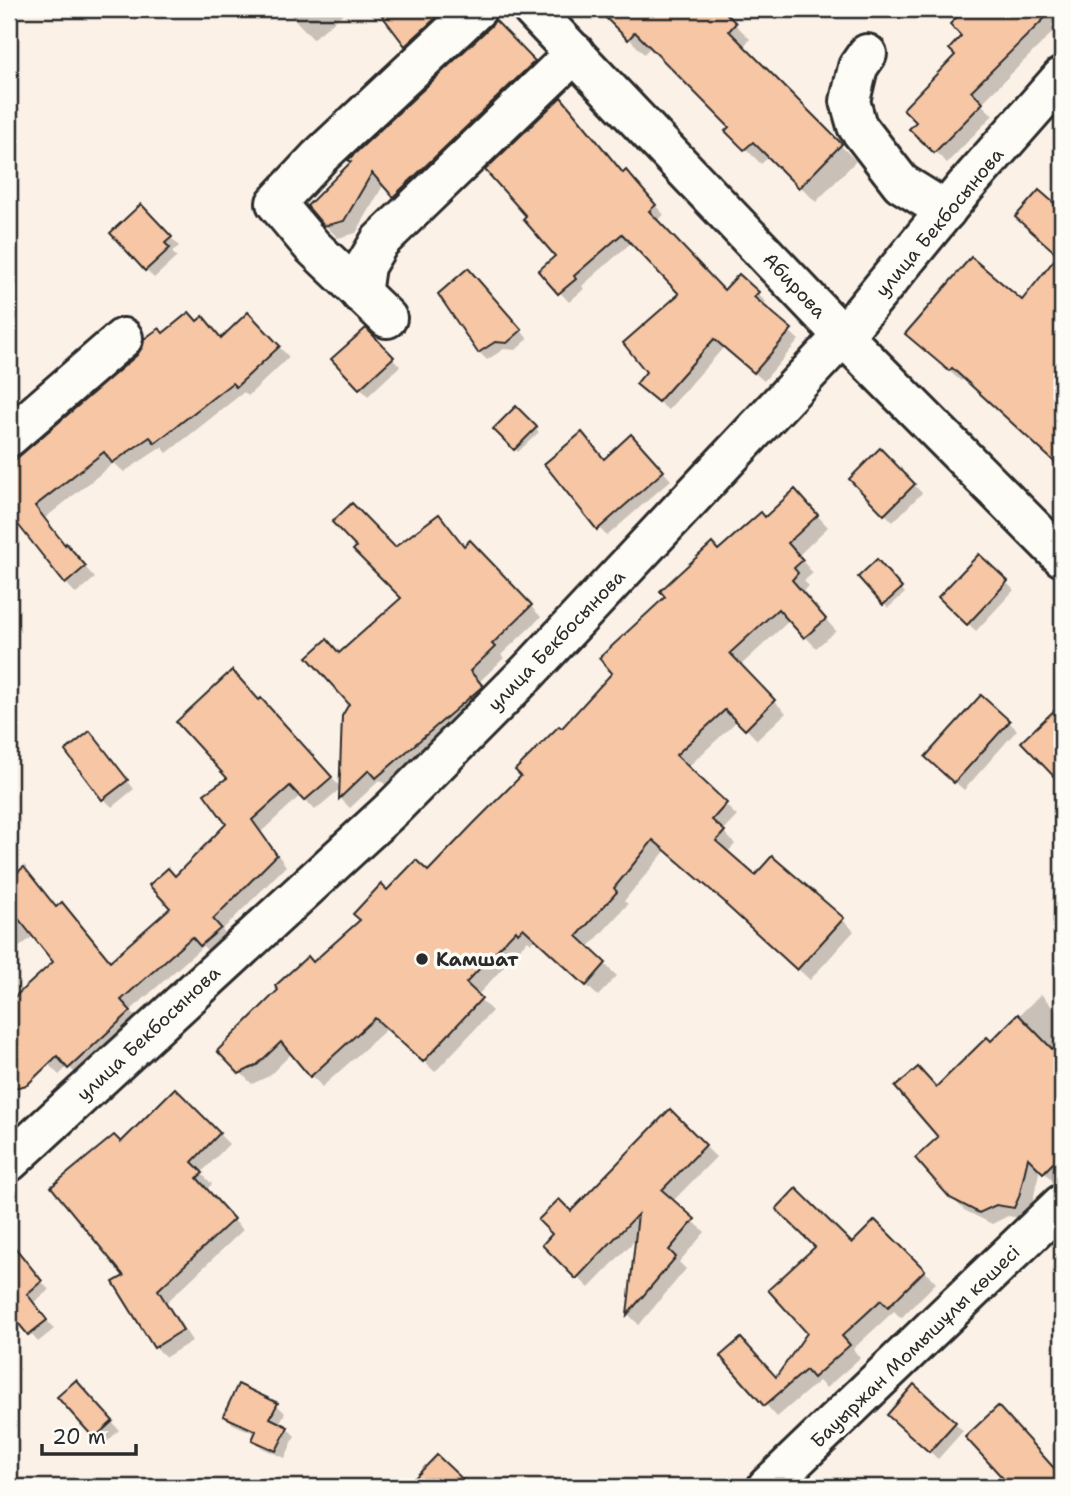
<svg xmlns="http://www.w3.org/2000/svg" width="1071" height="1496" font-family="'Shantell Sans',sans-serif">
  <style>
    .shadow { fill: #0003 }
    .building { fill: #f6c6a5; stroke: #2b2b2b; stroke-width: 2 }
    .lines { fill: none; stroke-linecap: round; stroke-linejoin: round }
    .minor-casing { stroke: #2b2b2b; stroke-width: 44 }
    .minor { stroke: #fdfcf7; stroke-width: 38 }
    .poi-dot { fill: #2b2b2b; stroke: #fdfcf7; stroke-width: 2.5 }
    .labels { text-anchor: middle; stroke-width: 7; stroke-linejoin: round; paint-order: stroke }
    .street-label { font-size: 19px; fill: #2b2b2b; stroke: #fdfcf7 }
    .poi-label { font-size: 19px; font-weight: bold; fill: #2b2b2b; stroke: #fdfcf7; text-anchor: start }
  </style>
  <rect width="100%" height="100%" fill="#fcf1e7"/>
  <filter id="ink" filterUnits="userSpaceOnUse"><feTurbulence type="fractalNoise" baseFrequency=".0143" numOctaves="2"/><feDisplacementMap in="SourceGraphic" scale="14" xChannelSelector="R" yChannelSelector="G"/><feConvolveMatrix kernelMatrix="1 2 1 2 8 2 1 2 1" color-interpolation-filters="sRGB"/></filter>
  <g filter="url(#ink)">
    <g class="shadow">
      <polygon points="285,9 349,9 313,39"/>
      <polygon points="380,9 446,9 448,12 417,55 407,45"/>
      <polygon points="618,9 720,9 750,39 743,47 856,161 816,202 770,156 761,164 728,131 732,127 651,46 644,54 611,20 620,11"/>
      <polygon points="983,9 1062,9 1062,13 1051,26 1055,30 981,104 993,115 947,163 912,129 958,55 964,36 975,17"/>
      <polygon points="496,22 546,74 406,208 384,184 356,233 338,238 325,225"/>
      <polygon points="561,99 624,174 635,182 664,215 656,221 724,292 739,276 766,302 762,307 799,340 764,381 724,347 668,410 648,393 648,372 681,294 632,242 582,286 584,289 569,302 540,271 558,256"/>
      <polygon points="1039,192 1062,213 1062,468 964,378 961,381 919,346 1022,302 1060,256"/>
      <polygon points="141,206 179,246 172,252 177,257 154,278 146,270"/>
      <polygon points="476,278 528,339 516,350 504,349 487,360 479,352 440,295"/>
      <polygon points="248,315 289,357 248,396 244,392 167,453 162,447 124,472 114,463 45,518 66,546 95,578 76,594 66,583 9,510 9,460 14,460 24,455 164,335 198,323 222,339"/>
      <polygon points="366,330 400,366 368,396 334,359"/>
      <polygon points="516,409 539,432 518,452 495,429"/>
      <polygon points="639,445 671,480 607,536 599,528 605,461"/>
      <polygon points="880,450 922,493 893,522 851,479"/>
      <polygon points="806,503 828,527 798,556 813,573 804,581 809,586 802,592 836,631 816,648 790,620 740,666 786,713 757,740 738,720 687,768 737,816 723,831 735,844 727,853 755,878 843,920 854,931 810,980 727,904 666,850 624,901 628,904 588,948 617,976 598,996 536,938 531,943 528,940 477,996 492,1011 435,1072 388,1028 322,1087 292,1053 269,1076 252,1084 219,1051 362,921 388,893 428,874 524,776 718,552 766,519"/>
      <polygon points="438,516 465,547 470,543 541,617 501,655 504,658 479,682 492,697 388,787 380,780 350,808 340,798 341,788 315,810 301,795 261,832 286,866 222,930 230,939 212,955 203,946 130,1011 140,1022 80,1078 68,1066 59,1075 49,1065 9,1014 9,1009 13,1005 111,963 172,909 176,878 228,824 229,778 259,702 271,711 341,788 351,704 339,654 403,598 395,550"/>
      <polygon points="979,556 1014,590 976,631 940,597"/>
      <polygon points="877,562 905,593 888,608 860,577"/>
      <polygon points="9,598 16,607 9,612"/>
      <polygon points="1009,722 1017,730 964,790 936,765"/>
      <polygon points="98,742 134,789 112,807 104,799"/>
      <polygon points="24,869 62,914 9,955 9,882"/>
      <polygon points="1041,994 1062,1018 1062,1178 1056,1184 1040,1168 1031,1210 1026,1219 1008,1216 992,1224 964,1210 951,1197 941,1137 937,1089 991,1043"/>
      <polygon points="175,1090 229,1144 201,1173 212,1184 206,1190 243,1230 167,1302 192,1341 166,1357 155,1347 116,1283 126,1276 121,1145"/>
      <polygon points="670,1112 716,1157 672,1202 705,1232 679,1262 686,1269 639,1325 629,1315 637,1238 589,1288 544,1245 572,1214"/>
      <polygon points="875,1222 936,1283 901,1318 894,1311 853,1349 860,1358 826,1388 819,1381 777,1417 723,1356 776,1379 809,1333 852,1245"/>
      <polygon points="9,1242 49,1290 33,1303 54,1329 38,1342 9,1309"/>
      <polygon points="84,1391 119,1430 104,1445 60,1397"/>
      <polygon points="277,1405 285,1413 279,1424 287,1428 295,1436 285,1458 262,1448 254,1439 256,1434 233,1424 225,1415"/>
      <polygon points="898,1423 955,1423 963,1431 938,1459"/>
    </g>
    <g class="building">
      <polygon points="377,9 434,9 439,15 405,46"/>
      <polygon points="597,9 722,9 736,23 729,31 842,144 799,188 753,142 744,150 725,131 729,127 635,32 628,40"/>
      <polygon points="965,9 1054,9 971,91 983,103 934,153 909,129 916,122 903,109 955,55 949,49 961,36 950,24"/>
      <polygon points="495,20 535,61 393,197 372,173 344,221 324,226 307,206 351,162 348,160 492,25"/>
      <polygon points="561,97 623,173 626,170 656,205 649,211 724,290 739,274 759,292 754,297 792,329 754,373 714,339 658,402 636,384 646,372 623,343 679,294 622,234 574,276 576,279 558,294 538,271 555,256 523,219 526,216 485,170"/>
      <polygon points="1039,190 1062,210 1062,469 952,368 949,371 905,334 971,257 1022,300 1058,255 1015,217"/>
      <polygon points="141,204 172,237 165,243 170,248 145,271 110,233"/>
      <polygon points="468,268 522,330 507,343 495,342 478,353 438,294"/>
      <polygon points="189,312 197,321 203,316 221,338 248,312 280,346 236,387 232,383 155,443 150,437 112,463 104,452 35,506 65,545 66,543 86,566 65,584 16,522 9,527 9,465 137,355 143,346 144,339 159,328 163,333"/>
      <polygon points="366,328 394,357 359,389 331,359"/>
      <polygon points="516,406 537,427 514,450 493,429"/>
      <polygon points="582,432 604,459 631,434 664,471 597,530 544,464"/>
      <polygon points="880,448 915,484 884,515 849,479"/>
      <polygon points="795,489 818,515 788,543 803,560 794,568 798,573 792,580 826,619 804,638 778,609 730,653 775,700 745,730 725,710 676,755 727,803 712,820 725,831 716,841 755,875 772,856 844,918 797,970 725,904 726,903 653,840 614,888 617,892 577,936 606,963 586,986 523,928 518,933 516,930 466,983 482,998 423,1062 375,1018 310,1077 281,1042 257,1065 239,1074 217,1051 278,990 275,986 308,956 313,962 360,920 353,914 381,884 387,890 416,860 428,871 474,823 521,776 515,770 559,726 562,728 612,673 599,658 665,597 660,591 712,543 718,550 761,512 765,517"/>
      <polygon points="352,503 395,547 439,514 464,546 470,540 532,605 492,644 495,647 470,671 483,686 376,778 369,770 339,799 342,716 349,704 307,657 327,639 339,653 401,598 353,550 356,547 332,522"/>
      <polygon points="979,554 1008,581 967,625 938,597"/>
      <polygon points="877,559 902,588 883,605 858,577"/>
      <polygon points="232,670 259,700 261,698 332,777 304,801 290,786 252,820 277,855 213,919 221,928 200,946 192,937 121,1000 131,1011 68,1069 57,1056 27,1085 9,1089 9,1002 53,962 9,907 9,879 24,867 56,907 62,902 110,961 170,908 149,885 168,868 175,876 226,824 204,794 227,778 176,722"/>
      <polygon points="981,695 1010,721 954,783 925,757"/>
      <polygon points="1062,703 1062,785 1021,742"/>
      <polygon points="90,731 128,780 102,800 65,751"/>
      <polygon points="1018,1014 1062,1059 1062,1154 1043,1173 1028,1158 1019,1197 1014,1208 996,1205 979,1213 950,1198 915,1158 938,1137 895,1087 918,1067 936,1087 987,1037 991,1041"/>
      <polygon points="175,1088 220,1133 192,1162 203,1173 197,1178 234,1219 158,1290 183,1330 154,1348 113,1282 124,1276 51,1187 114,1135 121,1142"/>
      <polygon points="670,1109 706,1145 662,1190 695,1219 669,1250 676,1257 627,1315 638,1214 576,1279 542,1245 552,1234 538,1220 559,1199 571,1211"/>
      <polygon points="796,1188 852,1243 875,1220 925,1270 888,1307 881,1300 842,1336 850,1345 813,1378 806,1370 764,1406 720,1356 741,1338 776,1377 807,1333 768,1290 815,1247 776,1209"/>
      <polygon points="9,1240 42,1281 27,1294 47,1320 28,1335 9,1312"/>
      <polygon points="76,1380 113,1421 94,1438 57,1397"/>
      <polygon points="238,1384 278,1403 270,1418 288,1427 276,1451 252,1440 256,1431 223,1416"/>
      <polygon points="914,1384 956,1422 929,1452 887,1415"/>
      <polygon points="998,1406 1062,1477 1062,1487 1011,1487 965,1437"/>
      <polygon points="437,1455 471,1487 406,1487"/>
    </g>
    <g class="lines">
      <g class="minor-casing">
        <g id="minor">
          <polyline points="532,9 843,336 1062,557"/>
          <polyline points="867,54 858,67 850,101 857,126 901,183 946,211"/>
          <polyline points="361,294 365,266 380,241 575,53"/>
          <polyline points="387,318 312,246 276,203 319,157 477,9"/>
          <polyline points="9,437 123,338"/>
          <polyline points="9,1162 392,809 527,673 843,336 965,187 1062,77"/>
          <polyline points="767,1487 1062,1204"/>
        </g>
      </g>
      <use href="#minor" class="minor"/>
    </g>
  </g>
  <circle class="poi-dot" cx="422" cy="959" r="7"/>
  <g class="labels">
    <g class="street-label">
      <text transform="translate(939 222) rotate(-50)" y="7">улица Бекбосынова</text>
      <text transform="translate(795 285) rotate(47)" y="7">Абирова</text>
      <text transform="translate(556 640) rotate(-46)" y="7">улица Бекбосынова</text>
      <text transform="translate(148 1033) rotate(-43)" y="7">улица Бекбосынова</text>
      <text transform="translate(915 1346) rotate(-44)" y="7">Бауыржан Момышұлы көшесі</text>
    </g>
    <g class="poi-label">
      <text x="436" y="966">Камшат</text>
    </g>
  </g>
  <rect width="1071" height="1496" fill="none" stroke="#fdfcf7" stroke-width="35"/>
  <rect x="18" y="18" width="1036" height="1461" fill="none" stroke="#2b2b2b" stroke-width="2.5" filter="url(#ink)"/>
  <path d="M42 1444v10h94v-10" fill="none" stroke="#2b2b2b" stroke-width="3.5"/>
  <text x="52" y="1444" font-size="21" fill="#2b2b2b" stroke="#fdfcf7" stroke-width="5" paint-order="stroke">20 m</text>
</svg>
